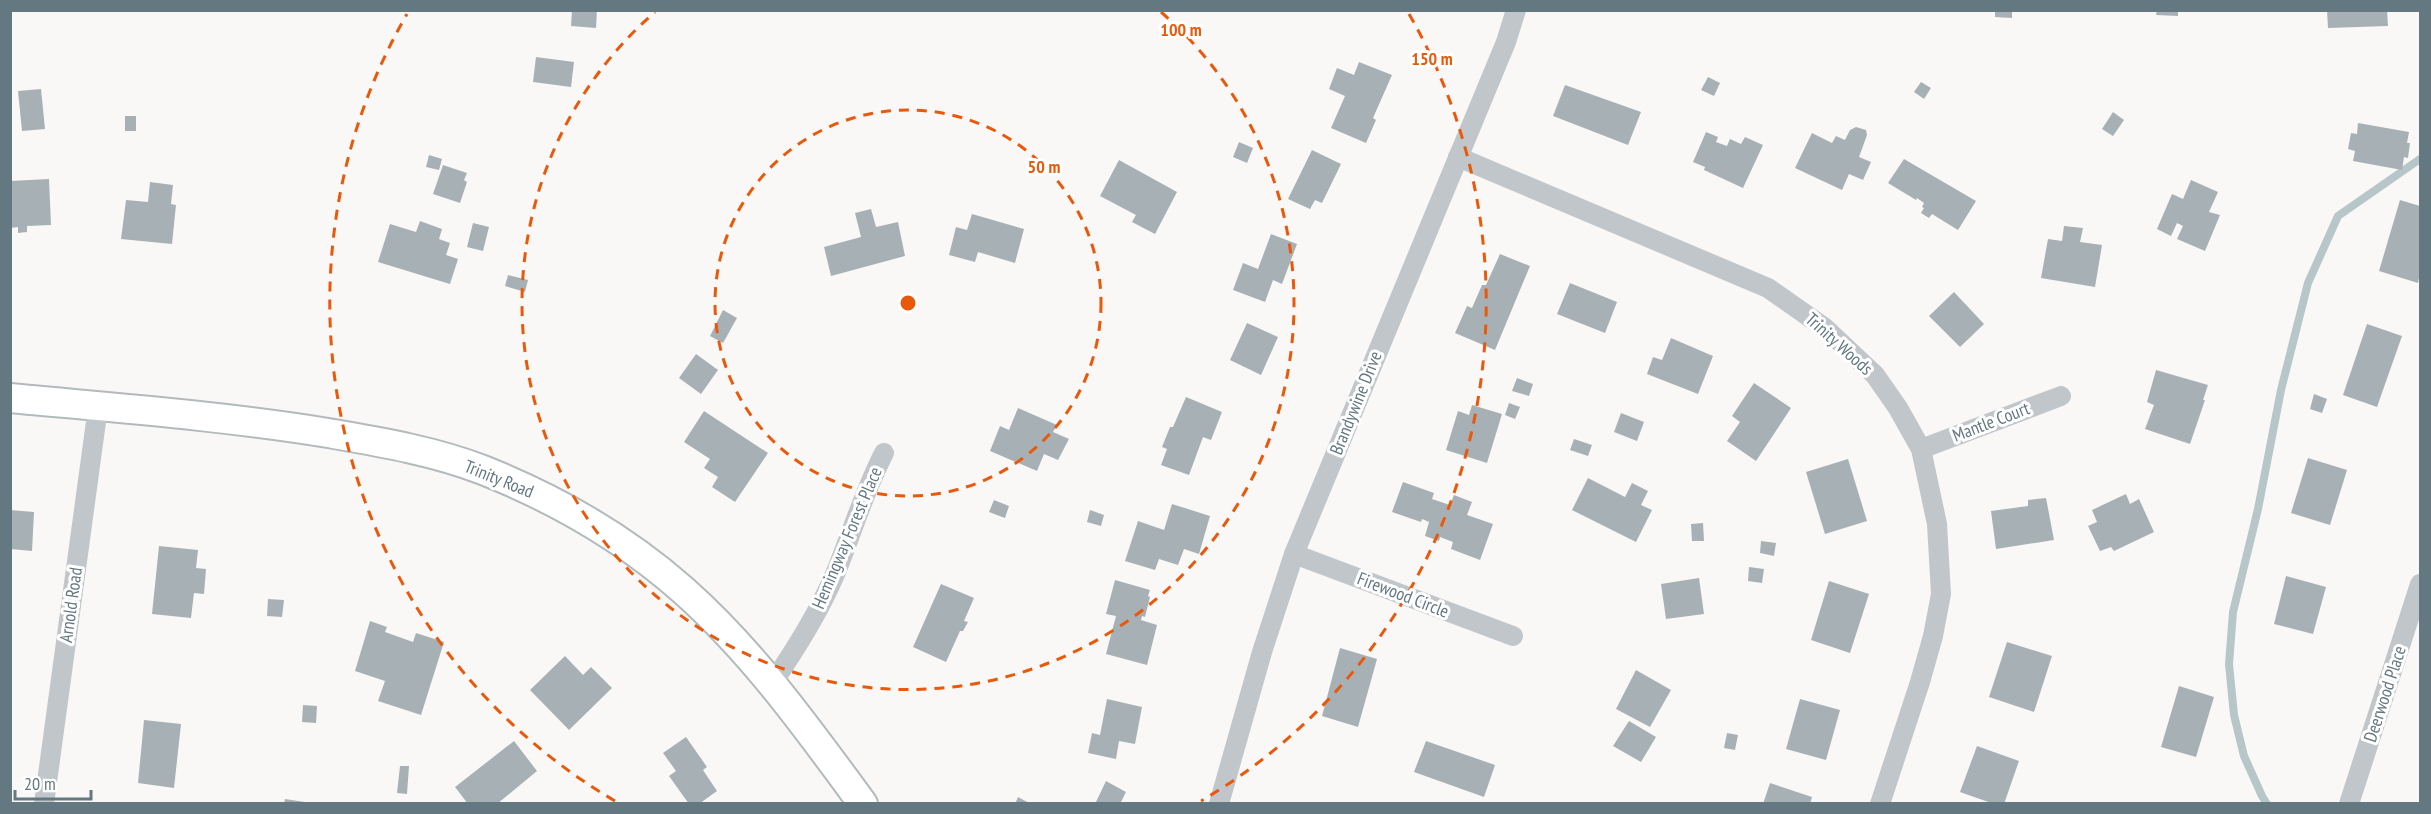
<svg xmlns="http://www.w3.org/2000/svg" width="2431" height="814" font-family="'PT Sans Narrow',sans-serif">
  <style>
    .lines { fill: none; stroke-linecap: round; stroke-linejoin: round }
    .stream { stroke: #b7c6c8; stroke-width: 8 }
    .building { fill: #a7b1b5 }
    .secondary-casing { stroke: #b2babd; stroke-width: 32 }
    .minor { stroke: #c0c6c9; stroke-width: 20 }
    .secondary { stroke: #fff; stroke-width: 28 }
    .ring { fill: none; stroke: #e8590c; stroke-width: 3; stroke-dasharray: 10 8 }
    .labels { text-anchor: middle; stroke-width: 6; stroke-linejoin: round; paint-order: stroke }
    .street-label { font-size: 18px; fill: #647881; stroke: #fff }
    .centre { fill: #e8590c; stroke: #fff; stroke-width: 3 }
    .ring-label { font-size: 18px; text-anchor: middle; font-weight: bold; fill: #e8590c; stroke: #fff; stroke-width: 6; stroke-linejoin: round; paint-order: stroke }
  </style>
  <rect width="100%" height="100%" fill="#f9f8f6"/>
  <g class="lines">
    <polyline class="stream" points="2267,804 2262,796 2244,756 2234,715 2229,664 2233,612 2258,509 2281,390 2308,283 2338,216 2420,159"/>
  </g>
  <g class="building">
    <polygon points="572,10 597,10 596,28 571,26"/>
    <polygon points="1995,10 2012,10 2012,18 1995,17"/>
    <polygon points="2157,10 2178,10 2178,16 2156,15"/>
    <polygon points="2327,10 2387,10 2388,26 2328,28"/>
    <polygon points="536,57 574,62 571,87 533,82"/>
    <polygon points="1359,62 1392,75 1373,118 1376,120 1366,143 1331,128 1345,96 1329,89 1337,68 1354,75"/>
    <polygon points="1708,77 1720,83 1714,96 1701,90"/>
    <polygon points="1921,82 1931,88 1924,99 1914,92"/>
    <polygon points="1565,85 1641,112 1628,145 1553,116"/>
    <polygon points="41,89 45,129 22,131 18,91"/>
    <polygon points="2113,112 2124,120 2113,136 2102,129"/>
    <rect x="125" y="116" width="11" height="15"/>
    <polygon points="2358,123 2409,132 2407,143 2410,143 2408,158 2404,157 2402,170 2353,161 2355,151 2348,149 2351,133 2357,134"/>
    <polygon points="1856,127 1866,130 1867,135 1859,157 1871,162 1863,180 1849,174 1842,190 1795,168 1812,133 1832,143 1836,136 1845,140 1850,130"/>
    <polygon points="1706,132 1718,137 1716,142 1727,146 1730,139 1741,144 1745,137 1763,145 1743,188 1704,170 1705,167 1693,162"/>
    <polygon points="1239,142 1253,148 1247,163 1233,157"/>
    <polygon points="1312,150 1341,164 1322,203 1315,200 1310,209 1288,199"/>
    <polygon points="429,155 442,159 439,170 426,167"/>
    <polygon points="1904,159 1976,201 1958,230 1932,214 1929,218 1921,213 1924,208 1922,207 1924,203 1917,198 1916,200 1888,183"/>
    <polygon points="1119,160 1177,192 1155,234 1132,222 1136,215 1100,196"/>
    <polygon points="443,165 467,173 464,180 467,182 460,203 433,194"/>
    <polygon points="49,179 51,225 27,226 27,232 18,233 18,227 10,228 10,181"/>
    <polygon points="2191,180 2218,192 2209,212 2220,215 2205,251 2177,239 2183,226 2177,223 2171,236 2157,229 2172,194 2183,199"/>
    <polygon points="150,182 173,185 171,204 176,205 172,244 121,239 126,200 148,202"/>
    <polygon points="2400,200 2420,206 2420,272 2418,283 2379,271"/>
    <polygon points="871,209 876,227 898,222 905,256 831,276 824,247 861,237 855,213"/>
    <polygon points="972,214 1024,229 1015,263 978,252 975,262 949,255 956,227 967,230"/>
    <polygon points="420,221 442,229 439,239 450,243 446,255 458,259 450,284 378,262 390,224 416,232"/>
    <polygon points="473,223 489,227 483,251 467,247"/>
    <polygon points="2064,226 2083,228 2080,242 2102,245 2095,287 2041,278 2048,239 2062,241"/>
    <polygon points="1271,234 1297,244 1282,284 1273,280 1265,302 1233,290 1243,263 1258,269"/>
    <polygon points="1500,254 1530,266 1495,350 1455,333 1467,306 1472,308 1482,285 1486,285"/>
    <polygon points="508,275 528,280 525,292 505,286"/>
    <polygon points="1570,283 1617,302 1605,333 1557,314"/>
    <polygon points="1954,292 1984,324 1960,347 1929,316"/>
    <polygon points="723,310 737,318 723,343 710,336"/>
    <polygon points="1247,323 1278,337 1261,375 1230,360"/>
    <polygon points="2367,324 2402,336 2377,407 2343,395"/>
    <polygon points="1671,338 1713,356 1698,394 1647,374 1653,357 1662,360"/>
    <polygon points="696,354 718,370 701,394 679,378"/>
    <polygon points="2156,370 2208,385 2203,400 2205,400 2190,444 2145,429 2154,405 2147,402"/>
    <polygon points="1517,378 1533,384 1529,396 1512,391"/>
    <polygon points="1754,383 1791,408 1756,461 1727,441 1740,422 1732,416"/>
    <polygon points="2314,394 2327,399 2322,413 2310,409"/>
    <polygon points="1186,397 1222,412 1211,440 1203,437 1189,475 1161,465 1167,449 1162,447 1170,427 1173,427"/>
    <polygon points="1509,403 1520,407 1515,419 1505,415"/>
    <polygon points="1472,405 1502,414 1487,463 1446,450 1458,411 1469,415"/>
    <polygon points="1018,408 1057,425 1053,432 1069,439 1058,460 1044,454 1037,471 990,451 1000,426 1009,430"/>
    <polygon points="704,411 768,453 735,502 712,487 718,477 704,468 710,459 684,442"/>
    <polygon points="1621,413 1644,422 1637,441 1614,432"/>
    <polygon points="1574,439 1592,445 1588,456 1570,450"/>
    <polygon points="2308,458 2347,470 2330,525 2291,513"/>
    <polygon points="1848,459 1867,521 1825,534 1806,472"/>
    <polygon points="1588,478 1625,497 1632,483 1648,491 1641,505 1652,510 1636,542 1572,510"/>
    <polygon points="1403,482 1434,493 1432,499 1450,505 1454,495 1472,502 1467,515 1493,524 1480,560 1451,549 1453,542 1440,537 1439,541 1425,536 1429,522 1422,519 1421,522 1392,512"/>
    <polygon points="2126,494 2130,504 2139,499 2154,532 2114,551 2111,547 2100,551 2088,526 2097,522 2092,510"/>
    <polygon points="2046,498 2054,540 1996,549 1991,511 2028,506 2028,500"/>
    <polygon points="994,500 1009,506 1005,518 989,512"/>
    <polygon points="1172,504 1210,516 1199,554 1184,549 1178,565 1159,559 1155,570 1125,561 1138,521 1164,530"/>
    <polygon points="10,510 34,512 32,551 10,549"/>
    <polygon points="1090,510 1104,515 1101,526 1087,522"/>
    <polygon points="1703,523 1704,541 1692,541 1691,524"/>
    <polygon points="1761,541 1776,543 1774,556 1760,553"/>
    <polygon points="159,546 198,550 196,568 206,569 204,594 194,593 191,618 152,614"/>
    <polygon points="1749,567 1764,569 1762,583 1748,581"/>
    <polygon points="2286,576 2326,587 2313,634 2274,624"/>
    <polygon points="1699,578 1704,614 1666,619 1661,584"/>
    <polygon points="1115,580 1150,590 1148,596 1150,597 1145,617 1142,616 1141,620 1157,625 1147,665 1106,654 1116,616 1106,614"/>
    <polygon points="1829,581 1869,594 1850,653 1811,640"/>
    <polygon points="941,584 974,598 964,621 968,622 963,631 960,631 946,662 913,647"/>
    <polygon points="268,599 284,600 282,617 267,616"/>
    <polygon points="370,621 387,627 385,632 413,642 416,633 444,642 421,715 378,701 385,681 355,671"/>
    <polygon points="2007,642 2052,656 2034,712 1989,697"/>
    <polygon points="1340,648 1377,659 1358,727 1322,716"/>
    <polygon points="565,656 583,675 591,667 612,688 569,730 530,690"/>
    <polygon points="1636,670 1671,690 1650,727 1616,709"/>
    <polygon points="2179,686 2214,697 2196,757 2161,747"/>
    <polygon points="1107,699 1142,707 1135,744 1119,741 1116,759 1088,753 1092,733 1100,735"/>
    <polygon points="1800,699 1840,710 1826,760 1786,749"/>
    <polygon points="303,705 317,706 316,723 302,722"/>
    <polygon points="144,720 181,724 174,788 138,783"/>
    <polygon points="1629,721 1656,737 1641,762 1613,746"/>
    <polygon points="1727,733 1738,735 1735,750 1724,748"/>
    <polygon points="686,737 707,767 703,770 717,791 699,804 689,804 669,776 676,771 663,753"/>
    <polygon points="514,741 537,771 497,804 468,804 455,787"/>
    <polygon points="1426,741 1495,765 1484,797 1414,772"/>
    <polygon points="1977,746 2019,761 2004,804 1994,804 1960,792"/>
    <polygon points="400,766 409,766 407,794 397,793"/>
    <polygon points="1106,781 1126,792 1121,802 1125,804 1095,804"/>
    <polygon points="1770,783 1812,797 1810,804 1763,804"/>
    <polygon points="1018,797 1031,804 1015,804"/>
    <polygon points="285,799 305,802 305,804 284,804"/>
  </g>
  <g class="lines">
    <g class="secondary-casing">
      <path id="secondary" d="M 10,398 C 116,408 223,416 328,433 C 380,442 434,451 483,470 C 556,499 624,538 683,590 C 753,652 808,729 863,804"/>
    </g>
    <g class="minor">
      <polyline points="1458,157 1768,288 1825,328 1875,375 1898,408 1921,449 1937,524 1941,594 1933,636 1920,682 1880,804"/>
      <polyline points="1921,449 2061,396"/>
      <polyline points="1294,554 1513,636"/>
      <path d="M 772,684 C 796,648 819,612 836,572 C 852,532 864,492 884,453"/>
      <polyline points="44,804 98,407"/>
      <polyline points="1219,804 1262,652 1294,554 1506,42 1516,10"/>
      <polyline points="2349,804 2420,584"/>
    </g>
    <use href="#secondary" class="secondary"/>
  </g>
  <g class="ring">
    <circle cx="908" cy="303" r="193"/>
    <path d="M1161 12A386 386 0 1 1 655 12"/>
    <path d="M615 801A578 578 0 0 1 407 14M1409 14A578 578 0 0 1 1201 801"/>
  </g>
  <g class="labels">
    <g class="street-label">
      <text transform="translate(1839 344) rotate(42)" y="6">Trinity Woods</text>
      <text transform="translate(1356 403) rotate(-68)" y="6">Brandywine Drive</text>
      <text transform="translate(1991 422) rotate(-21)" y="6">Mantle Court</text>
      <text transform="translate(499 479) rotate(22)" y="6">Trinity Road</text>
      <text transform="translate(847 538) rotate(-67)" y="6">Hemingway Forest Place</text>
      <text transform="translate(1403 595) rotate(21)" y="6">Firewood Circle</text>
      <text transform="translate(71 605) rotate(-82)" y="6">Arnold Road</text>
      <text transform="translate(2385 694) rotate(-72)" y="6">Deerwood Place</text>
    </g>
  </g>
  <circle cx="908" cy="303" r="9" class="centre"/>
  <g class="ring-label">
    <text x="1181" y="36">100 m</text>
    <text x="1432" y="65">150 m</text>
    <text x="1044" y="173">50 m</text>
  </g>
  <rect width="2431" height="814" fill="none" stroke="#647881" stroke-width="24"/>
  <path d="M15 790v9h76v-9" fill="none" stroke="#647881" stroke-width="3"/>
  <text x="24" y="790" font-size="18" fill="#647881" stroke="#ffffff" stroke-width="4.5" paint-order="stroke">20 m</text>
</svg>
